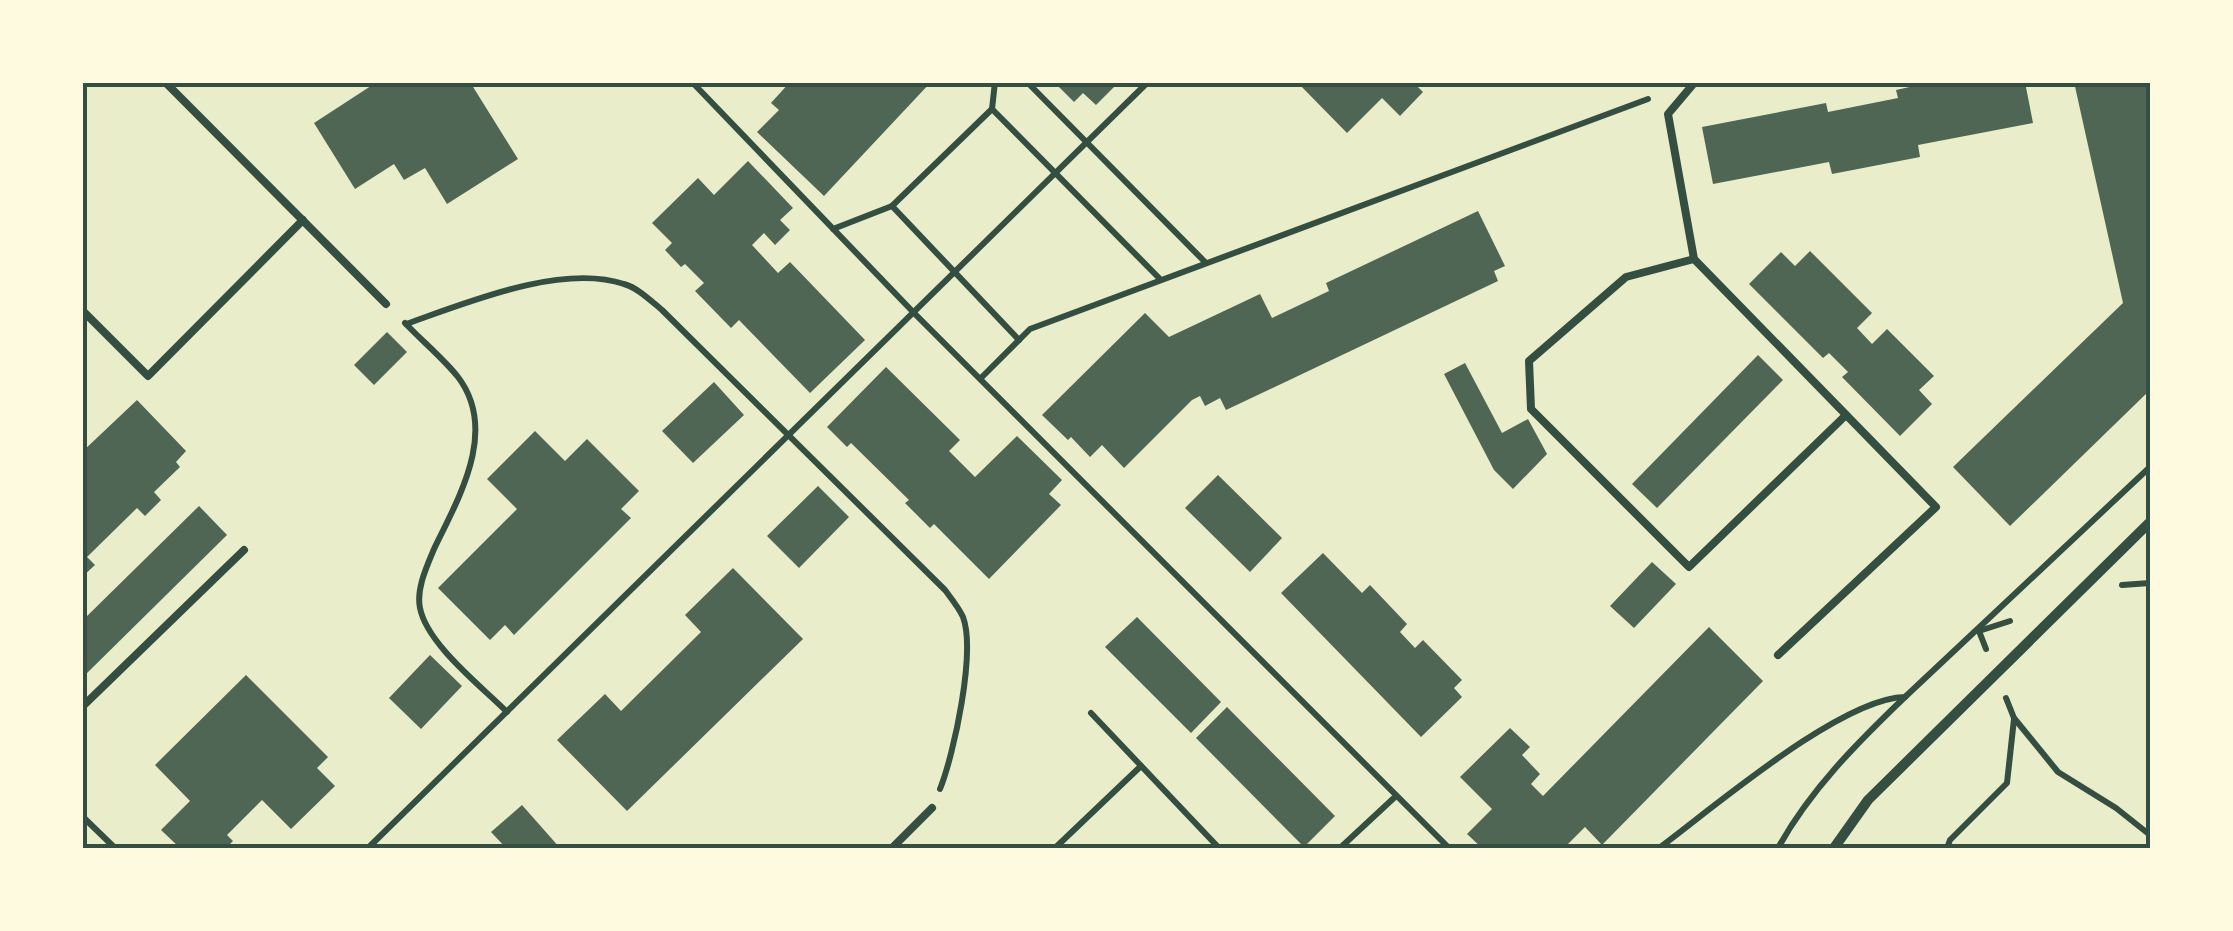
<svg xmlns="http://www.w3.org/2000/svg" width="2233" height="931" font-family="'PT Sans',sans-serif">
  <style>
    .building { fill: #4f6655 }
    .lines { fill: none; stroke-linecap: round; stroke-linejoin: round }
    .path { stroke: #344e41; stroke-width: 6 }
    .service { stroke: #344e41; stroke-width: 8 }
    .minor { stroke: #344e41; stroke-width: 10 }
    .neatline { fill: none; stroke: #344e41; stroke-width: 4 }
  </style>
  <rect width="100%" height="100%" fill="#e9edc9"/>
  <g class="building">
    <polygon points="377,82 470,82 518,159 447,204 425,168 404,180 394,164 355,189 314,123"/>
    <polygon points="790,82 931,82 824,196 757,132 779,110 771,103"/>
    <polygon points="1054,82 1119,82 1096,105 1083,93 1074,102"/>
    <polygon points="1297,82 1413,82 1423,92 1400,116 1382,98 1347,133"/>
    <polygon points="1932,82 2025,82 2033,123 1918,145 1920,157 1832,174 1829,162 1713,184 1702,127 1826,103 1828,112 1898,98 1896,90"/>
    <polygon points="2074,82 2150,82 2150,390 2010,526 1953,467 2123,303"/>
    <polygon points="748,161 793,208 780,220 790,230 775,245 764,233 752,245 778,273 790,262 865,340 810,393 739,320 731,328 695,291 704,283 685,264 681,267 665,250 672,243 652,223 698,178 714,195"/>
    <polygon points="1478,211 1505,266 1494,271 1498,281 1226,410 1220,398 1205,406 1200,396 1192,400 1124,468 1102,445 1090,457 1071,437 1068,440 1042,415 1145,313 1169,337 1260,294 1272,318 1329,291 1326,283"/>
    <polygon points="1810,251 1872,313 1857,328 1872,344 1887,329 1934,376 1919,390 1932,404 1900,436 1842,377 1848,372 1829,353 1823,358 1749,284 1781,252 1795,266"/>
    <polygon points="387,332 407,352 374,385 354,365"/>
    <polygon points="1758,355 1783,380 1657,508 1632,484"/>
    <polygon points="1465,363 1502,433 1528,419 1547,454 1513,489 1494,470 1444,374"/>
    <polygon points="886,367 960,440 949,451 975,477 1017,436 1062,480 1049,494 1061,505 989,579 934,524 930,528 905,503 909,500 851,443 847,447 827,427"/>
    <polygon points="714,382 744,415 693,463 662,431"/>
    <polygon points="137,400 186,451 176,462 180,467 154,492 161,500 145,516 137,508 87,557 95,565 82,577 82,452"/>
    <polygon points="535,431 565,461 587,439 639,491 621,509 631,518 514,635 505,625 490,640 438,588 517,509 487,479"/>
    <polygon points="1218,475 1282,538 1250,572 1185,508"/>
    <polygon points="818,486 849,517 799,568 767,536"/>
    <polygon points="199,506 227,535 82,678 82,621"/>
    <polygon points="1323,553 1362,593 1370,585 1407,624 1400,632 1415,648 1423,640 1462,680 1454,688 1462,697 1421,737 1281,593"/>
    <polygon points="1652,562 1676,584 1634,628 1610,606"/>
    <polygon points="733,568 803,639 627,811 557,740 605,694 621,711 701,632 685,615"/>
    <polygon points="1137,617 1221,702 1191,733 1105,647"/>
    <polygon points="1709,627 1763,681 1602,845 1585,827 1564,848 1482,848 1467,834 1492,809 1460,777 1510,728 1530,747 1522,755 1540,774 1531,784 1543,796"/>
    <polygon points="430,655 462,686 421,729 389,698"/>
    <polygon points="246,675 328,757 317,768 335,786 291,829 262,800 227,835 233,841 226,848 180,848 161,830 190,801 155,765"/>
    <polygon points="1227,707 1335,816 1304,847 1196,738"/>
    <polygon points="522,805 560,848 506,848 491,832"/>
  </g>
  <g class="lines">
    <g class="path">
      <polyline points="692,82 915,314 1449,848"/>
      <polyline points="1027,82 1205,262"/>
      <polyline points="992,109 995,82"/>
      <polyline points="833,229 892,206"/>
      <path d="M 405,323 C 422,341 443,358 458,377 C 499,431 458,499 434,549 C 427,566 416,589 420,608 C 427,644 481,686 507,712"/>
      <path d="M 406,324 C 466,303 561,263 624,284 C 638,288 651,301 662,310 L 945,590 C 951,598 959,608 963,617 C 976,652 954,754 940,789"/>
      <polyline points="1019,340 892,206 992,109 1160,279"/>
      <polyline points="981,378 1030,329 1648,99"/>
      <polyline points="2122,585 2150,583"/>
      <polyline points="1986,649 1979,631 2010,621"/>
      <polyline points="2006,698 2014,718 2058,772 2116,808 2150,835"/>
      <polyline points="1091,713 1219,848"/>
      <polyline points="82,816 115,848"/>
      <polyline points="368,848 1148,82"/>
      <polyline points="1055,848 1141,766"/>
      <polyline points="1340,848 1396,796"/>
      <path d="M 1659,848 C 1713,808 1841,698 1905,697 L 2150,467"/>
      <path d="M 1778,848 C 1810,790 1857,743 1905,697"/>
      <polyline points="1947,848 1950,840 2007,783 2014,719"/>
    </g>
    <g class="service">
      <polyline points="165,82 386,304"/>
      <polyline points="1695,82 1668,114 1694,259 1936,507 1778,655"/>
      <polyline points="1694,259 1626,277 1529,361 1531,409 1689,567 1846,415"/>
      <polyline points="82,310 148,376 303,220"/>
      <polyline points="82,707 244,550"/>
      <polyline points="892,848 932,808"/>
    </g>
    <polyline class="minor" points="1834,848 1868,800 2150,522"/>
  </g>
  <rect width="2233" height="931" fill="none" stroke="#fefae0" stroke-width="170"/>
  <rect x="85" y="85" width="2063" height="761" class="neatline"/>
</svg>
